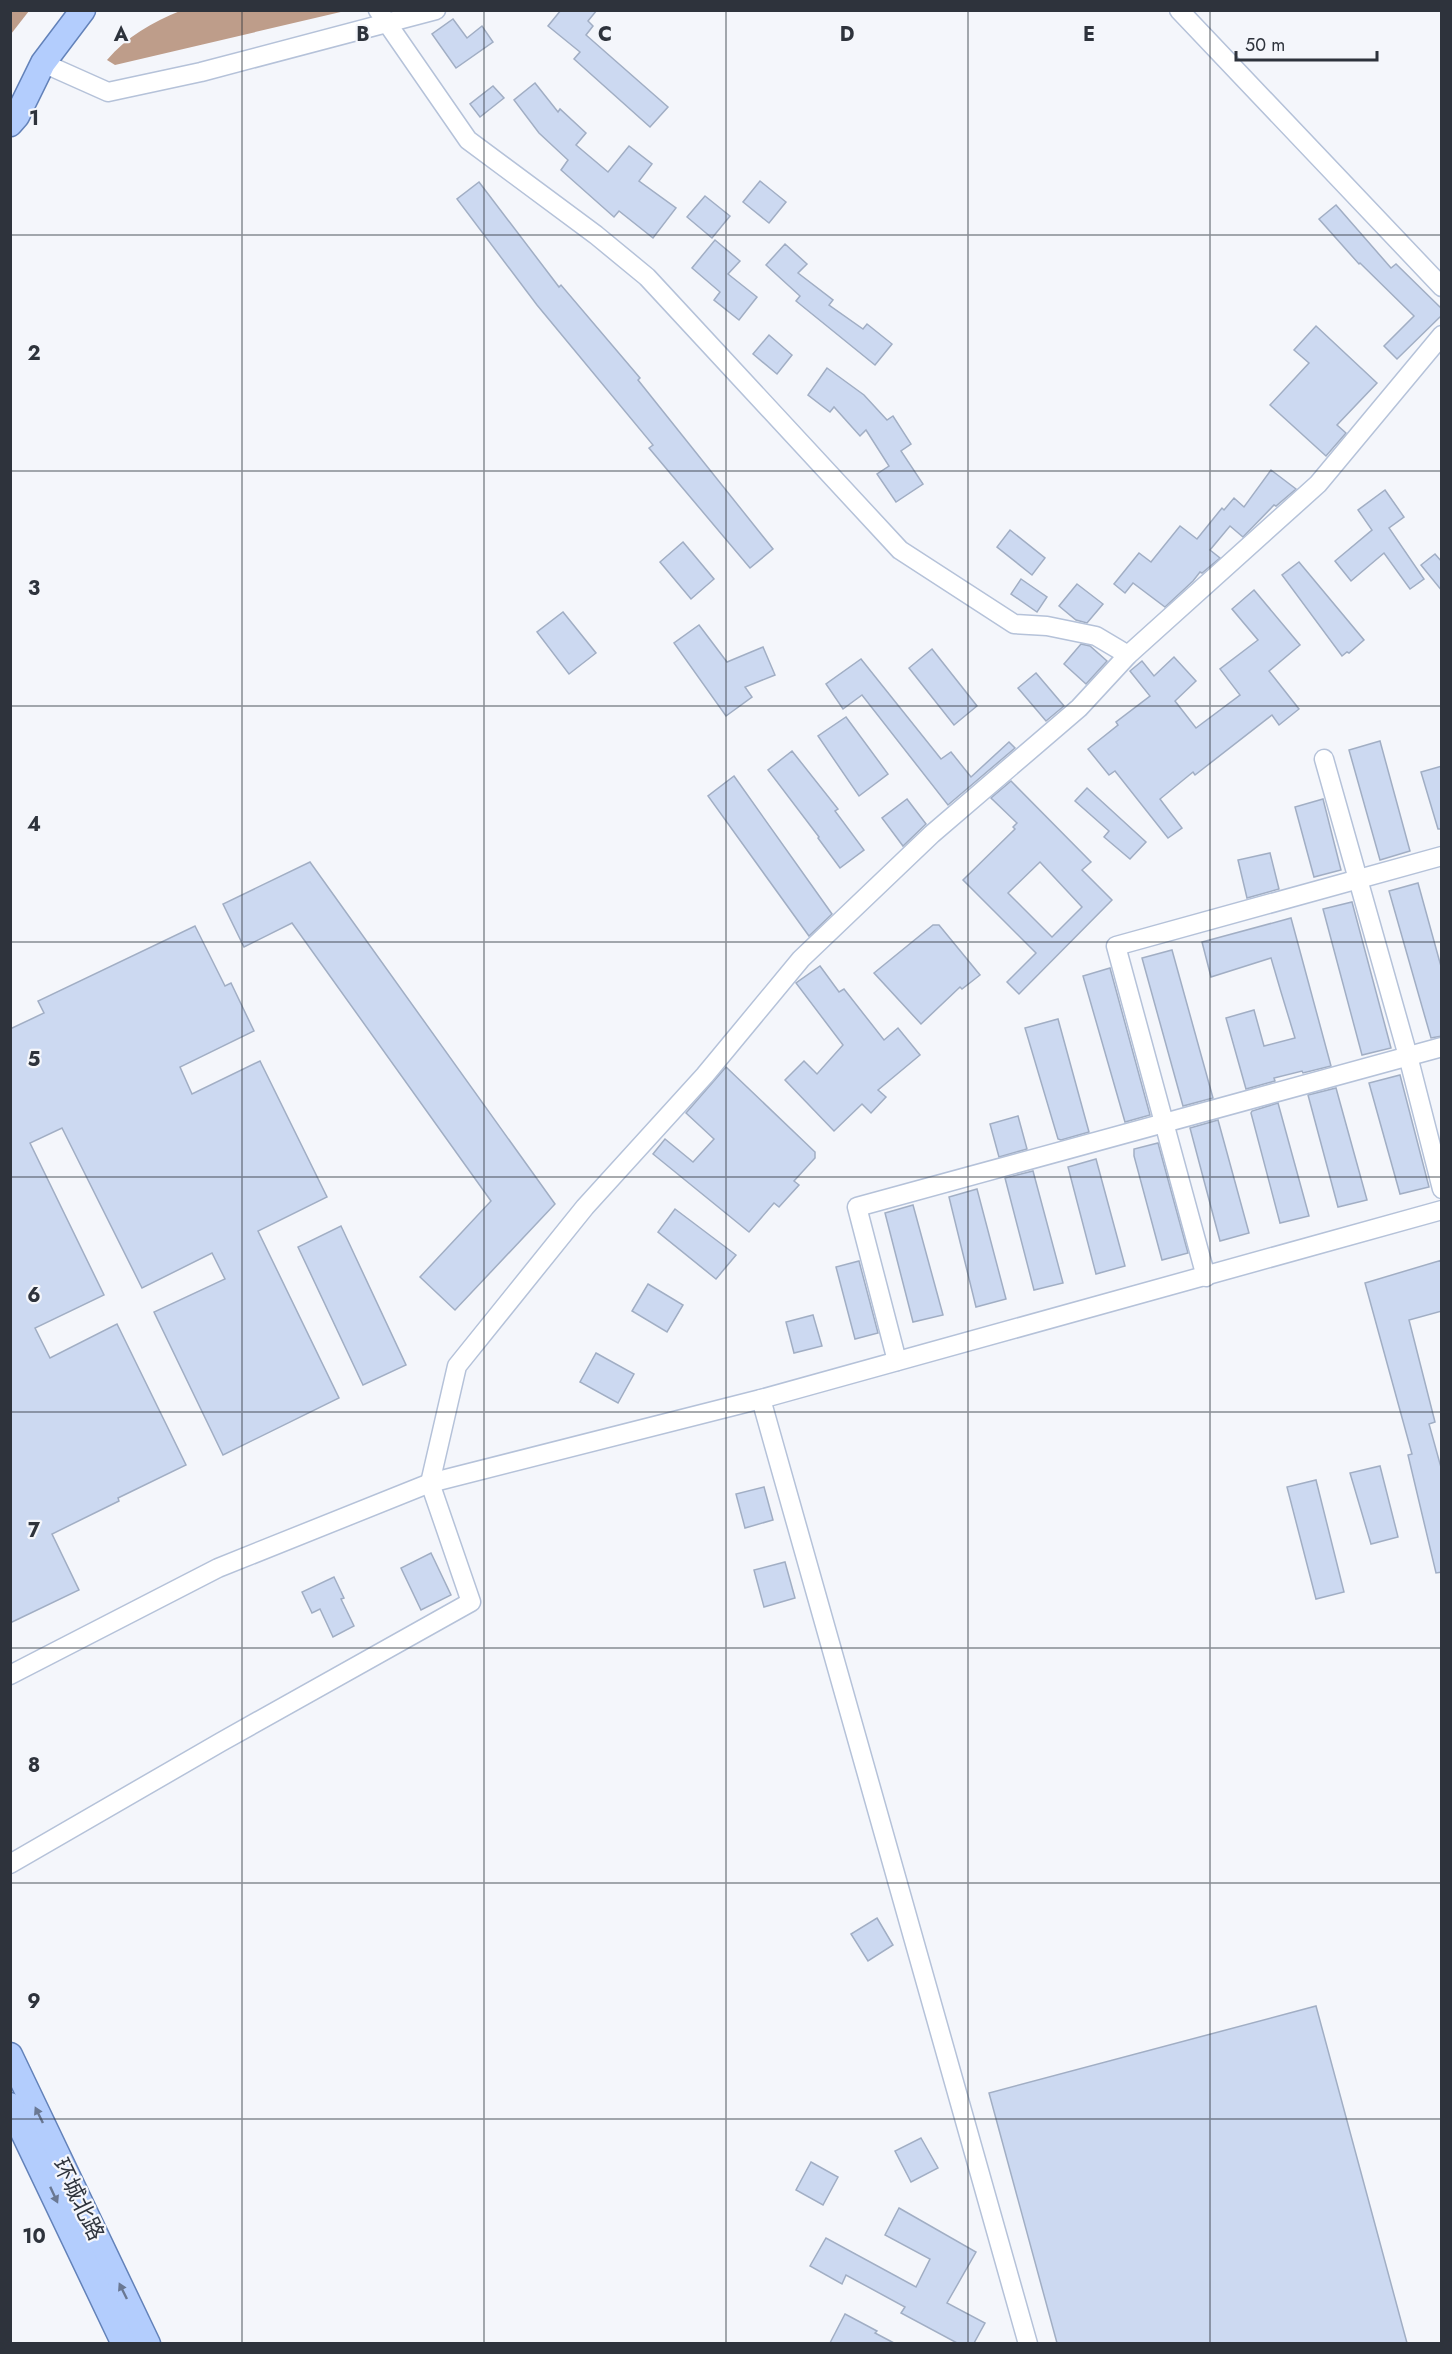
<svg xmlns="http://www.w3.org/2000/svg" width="1452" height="2354" font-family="Jost,'Noto Sans SC',sans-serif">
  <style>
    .water { fill: #be9d8a }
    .building { fill: #ccd9f1; stroke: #a1aec4; stroke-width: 1.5; fill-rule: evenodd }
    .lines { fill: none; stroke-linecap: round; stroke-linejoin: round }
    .minor-casing { stroke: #b5c2d9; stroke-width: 21 }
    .major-casing { stroke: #6382b9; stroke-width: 27 }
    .minor { stroke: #fff; stroke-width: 18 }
    .major { stroke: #b3cdfd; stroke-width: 24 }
    .oneway { fill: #6a7893 }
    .grid { fill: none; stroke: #2e333c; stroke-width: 1.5; stroke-opacity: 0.55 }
    .labels { text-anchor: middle; stroke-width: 4.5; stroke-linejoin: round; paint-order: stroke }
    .street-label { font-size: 22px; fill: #2e333c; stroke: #f4f6fb }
    .grid-label { font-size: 20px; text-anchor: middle; font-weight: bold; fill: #2e333c; stroke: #f4f6fb; stroke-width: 4.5; stroke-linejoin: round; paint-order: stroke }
  </style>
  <rect width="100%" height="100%" fill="#f4f6fb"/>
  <g class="water">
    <polygon points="11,10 29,11 11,34 10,11"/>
    <path d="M 180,11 L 180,10 L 345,11 L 115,65 L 107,60 C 126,37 153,22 180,11 Z"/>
  </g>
  <g class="building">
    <polygon points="561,10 597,10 588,21 593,26 586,35 668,107 650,127 574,59 580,52 548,26"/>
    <polygon points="453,19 467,38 482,26 493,42 456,68 432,34"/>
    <polygon points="535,83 558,112 560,109 586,133 576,145 608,172 629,146 652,164 639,181 676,208 653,238 619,211 614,217 561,170 568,160 539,133 514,100"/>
    <polygon points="493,86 504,98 480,117 470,104"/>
    <polygon points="760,181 786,202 769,223 743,202"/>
    <polygon points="479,182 559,287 561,285 640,378 638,380 773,549 750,568 649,448 653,445 537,305 457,199"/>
    <polygon points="705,196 730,216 712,238 687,217"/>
    <polygon points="1336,205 1391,268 1396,264 1442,309 1442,315 1397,359 1384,346 1414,316 1360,263 1359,264 1319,219"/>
    <polygon points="715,240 740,261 728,274 757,297 739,320 714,300 720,292 692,268"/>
    <polygon points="785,244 807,264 798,273 833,300 829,305 863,329 867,324 892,344 875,365 796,301 800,296 766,265"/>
    <polygon points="1316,326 1377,383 1337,425 1346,433 1326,456 1270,405 1309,363 1294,350"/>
    <polygon points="769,335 792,355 777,374 753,354"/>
    <polygon points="827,368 864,395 887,420 893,416 911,444 901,451 923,484 896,502 877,474 889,466 866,430 860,436 834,407 830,412 808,395"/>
    <polygon points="1271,470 1296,489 1276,506 1274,505 1243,537 1230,526 1210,550 1220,558 1202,573 1200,572 1193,581 1165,607 1133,583 1125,593 1114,584 1139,553 1151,562 1180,526 1197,539 1222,508 1224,510 1234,498 1244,507"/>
    <polygon points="1385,490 1404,517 1389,528 1424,579 1410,589 1384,553 1351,581 1335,561 1372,530 1358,510"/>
    <polygon points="1010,530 1045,558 1032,575 997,547"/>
    <polygon points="683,542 714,579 691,599 660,562"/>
    <polygon points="1435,554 1442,562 1442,591 1421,565"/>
    <polygon points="1299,562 1364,640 1349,653 1347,652 1342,656 1282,575"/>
    <polygon points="1021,579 1047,597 1037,612 1011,594"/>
    <polygon points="1077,584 1103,604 1087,623 1076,620 1059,606"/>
    <polygon points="1254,590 1300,645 1269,671 1299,709 1279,725 1272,715 1195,775 1193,772 1160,799 1182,828 1168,838 1115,771 1109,775 1088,749 1118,725 1116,722 1150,696 1130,671 1142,661 1154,676 1174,657 1196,681 1175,701 1196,728 1240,695 1220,669 1258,640 1232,609"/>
    <polygon points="563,612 596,653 569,674 537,632"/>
    <polygon points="699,625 727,662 763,647 775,675 745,687 752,697 726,716 674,643"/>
    <polygon points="1081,644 1090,646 1107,661 1086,684 1064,664"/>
    <polygon points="932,649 977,706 954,725 909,668"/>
    <polygon points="861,659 941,759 951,752 971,777 1009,742 1015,748 948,805 862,695 843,709 826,684"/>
    <polygon points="1036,673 1064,706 1046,721 1018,688"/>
    <polygon points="846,717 888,774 859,796 818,736"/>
    <polygon points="1380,741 1410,851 1380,860 1349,750"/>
    <polygon points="792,751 838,809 835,811 864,850 840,868 818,838 819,837 768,770"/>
    <polygon points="1442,766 1442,829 1438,829 1421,772"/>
    <polygon points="734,776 832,914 809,936 708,796"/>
    <path d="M 1011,781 L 1091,862 L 1082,870 L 1112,900 L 1019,994 L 1007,982 L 1036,953 L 963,880 L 1015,829 L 1013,827 L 1017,823 L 991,798 ZM 1040,862 L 1082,907 L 1052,937 L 1008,893 Z"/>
    <polygon points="1087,788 1146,842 1130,859 1104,837 1109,831 1075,801"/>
    <polygon points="907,799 926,824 903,846 882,818"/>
    <polygon points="1323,799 1341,870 1314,877 1295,807"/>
    <polygon points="1270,853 1279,889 1247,898 1238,860"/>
    <polygon points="310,862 555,1204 455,1310 420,1277 491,1201 292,923 244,947 223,904"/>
    <polygon points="1418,883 1442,970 1442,1036 1431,1038 1389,891"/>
    <polygon points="1352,902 1391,1048 1362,1055 1323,909"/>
    <polygon points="1291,918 1331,1066 1303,1073 1302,1071 1274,1078 1275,1081 1246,1089 1226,1018 1254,1010 1264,1046 1295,1038 1281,992 1271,958 1211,977 1202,942"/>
    <polygon points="933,925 939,925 980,975 962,989 960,987 921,1024 874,973"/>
    <polygon points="195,926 225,986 231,983 254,1031 180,1067 192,1094 260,1061 327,1197 258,1231 339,1398 223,1455 154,1312 225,1279 212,1253 142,1288 62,1128 30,1143 104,1295 35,1328 50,1358 117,1324 186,1465 118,1498 119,1501 52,1534 79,1590 10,1623 10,1029 44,1013 38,1001"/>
    <polygon points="1172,950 1213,1098 1183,1106 1142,958"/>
    <polygon points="820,966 839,992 844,989 884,1040 898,1028 920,1055 878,1090 886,1097 871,1113 862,1104 834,1131 785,1080 804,1061 817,1074 843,1045 796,983"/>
    <polygon points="1110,968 1150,1115 1125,1122 1083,976"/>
    <polygon points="1058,1019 1089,1132 1061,1140 1058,1139 1025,1028"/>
    <polygon points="726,1067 815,1152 815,1158 794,1181 799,1185 779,1207 774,1203 749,1232 653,1154 665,1139 693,1162 714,1139 686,1113"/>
    <polygon points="1400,1075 1429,1187 1400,1194 1369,1083"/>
    <polygon points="1336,1088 1367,1200 1338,1207 1308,1095"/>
    <polygon points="1278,1103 1309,1216 1280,1223 1251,1113 1252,1111"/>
    <polygon points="1018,1116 1027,1149 999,1157 990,1124"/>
    <polygon points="1218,1120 1249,1233 1220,1241 1190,1128"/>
    <polygon points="1158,1143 1188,1253 1162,1260 1134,1156 1134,1149"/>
    <polygon points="1096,1159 1125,1266 1096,1274 1068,1167"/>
    <polygon points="1033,1171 1063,1283 1034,1290 1005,1178"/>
    <polygon points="977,1189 1006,1299 976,1307 949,1197"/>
    <polygon points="913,1205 943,1315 913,1322 885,1213"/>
    <polygon points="675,1209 736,1255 716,1279 658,1232"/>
    <polygon points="341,1226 406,1365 363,1385 298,1247"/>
    <polygon points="1442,1260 1442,1311 1409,1320 1435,1422 1429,1424 1442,1471 1442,1572 1436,1573 1408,1455 1412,1454 1365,1283"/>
    <polygon points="859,1261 878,1333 855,1339 836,1267"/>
    <polygon points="648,1284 683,1305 667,1332 632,1311"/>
    <polygon points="813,1315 822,1346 794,1353 786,1322"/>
    <polygon points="596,1353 634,1374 618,1403 580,1382"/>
    <polygon points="1380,1466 1398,1537 1371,1544 1350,1473"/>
    <polygon points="1316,1480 1344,1592 1316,1599 1287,1487"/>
    <polygon points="764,1487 773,1520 745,1528 736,1494"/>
    <polygon points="431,1553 451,1595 421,1610 401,1568"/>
    <polygon points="785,1562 795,1598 764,1607 754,1570"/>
    <polygon points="334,1577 344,1598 341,1599 354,1626 333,1637 320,1609 312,1613 302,1592"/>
    <polygon points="877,1918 893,1945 868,1961 851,1934"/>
    <polygon points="1316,2006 1407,2343 1057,2343 989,2093"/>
    <polygon points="921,2138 938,2168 911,2182 895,2151"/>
    <polygon points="811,2162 838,2177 823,2205 796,2190"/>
    <polygon points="899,2208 976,2252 947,2303 985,2323 974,2343 957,2343 901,2313 905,2307 846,2275 842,2284 810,2266 826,2238 916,2287 930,2259 885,2235"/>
    <polygon points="845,2314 877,2331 875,2333 894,2343 830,2343"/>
  </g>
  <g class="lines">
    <g class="minor-casing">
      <g id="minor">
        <polyline points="378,10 468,140 596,235 647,277 900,550 1014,624 1047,626 1096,636 1128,655"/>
        <polyline points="1179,10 1442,287"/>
        <polyline points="43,63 108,92 201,72 436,10"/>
        <polyline points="1324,759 1408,1056 1442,1189"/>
        <polyline points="1206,1277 1116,946 1442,856"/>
        <polyline points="897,1361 857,1207 1442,1047"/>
        <polyline points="761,1399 1028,2344"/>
        <polyline points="10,1675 218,1568 430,1483 761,1399 1442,1210"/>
        <polyline points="10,1864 221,1742 471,1602 430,1483 457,1366 585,1207 705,1075 801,959 932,834 1079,708 1128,655 1318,484 1442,335"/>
      </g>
    </g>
    <g class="major-casing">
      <g id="major">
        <polyline points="10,124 17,116 43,63 83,10"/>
        <polyline points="10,2055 148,2344"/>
        <polyline points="10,2105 124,2344"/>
      </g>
    </g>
    <use href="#minor" class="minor"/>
    <use href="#major" class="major"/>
  </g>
  <defs><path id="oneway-solid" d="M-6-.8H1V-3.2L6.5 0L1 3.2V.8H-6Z" transform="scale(1.5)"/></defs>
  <g class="oneway">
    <use href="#oneway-solid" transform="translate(39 2115) rotate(-116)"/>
    <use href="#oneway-solid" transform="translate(54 2195) rotate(65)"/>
    <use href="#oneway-solid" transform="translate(123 2291) rotate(-116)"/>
  </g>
  <path class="grid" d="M 242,10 L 242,2344M 484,10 L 484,2344M 726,10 L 726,2344M 968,10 L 968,2344M 1210,10 L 1210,2344M 10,235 L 1442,235M 10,471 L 1442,471M 10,706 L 1442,706M 10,942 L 1442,942M 10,1177 L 1442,1177M 10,1412 L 1442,1412M 10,1648 L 1442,1648M 10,1883 L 1442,1883M 10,2119 L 1442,2119"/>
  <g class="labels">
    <g class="street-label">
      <text transform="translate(79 2199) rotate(64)" y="8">环城北路</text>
    </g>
  </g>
  <g class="grid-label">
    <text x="121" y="41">A</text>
    <text x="363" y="41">B</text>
    <text x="605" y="41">C</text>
    <text x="847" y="41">D</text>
    <text x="1089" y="41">E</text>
    <text x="34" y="125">1</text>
    <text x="34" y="360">2</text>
    <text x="34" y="595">3</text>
    <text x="34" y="831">4</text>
    <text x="34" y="1066">5</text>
    <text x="34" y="1302">6</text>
    <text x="34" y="1537">7</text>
    <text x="34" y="1772">8</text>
    <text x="34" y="2008">9</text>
    <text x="34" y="2243">10</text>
  </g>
  <rect width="1452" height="2354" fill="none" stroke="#2e333c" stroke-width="24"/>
  <path d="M1236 51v9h141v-9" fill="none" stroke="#2e333c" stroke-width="3"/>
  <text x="1245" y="51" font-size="18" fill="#2e333c" stroke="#f4f6fb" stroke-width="4.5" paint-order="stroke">50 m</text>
</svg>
